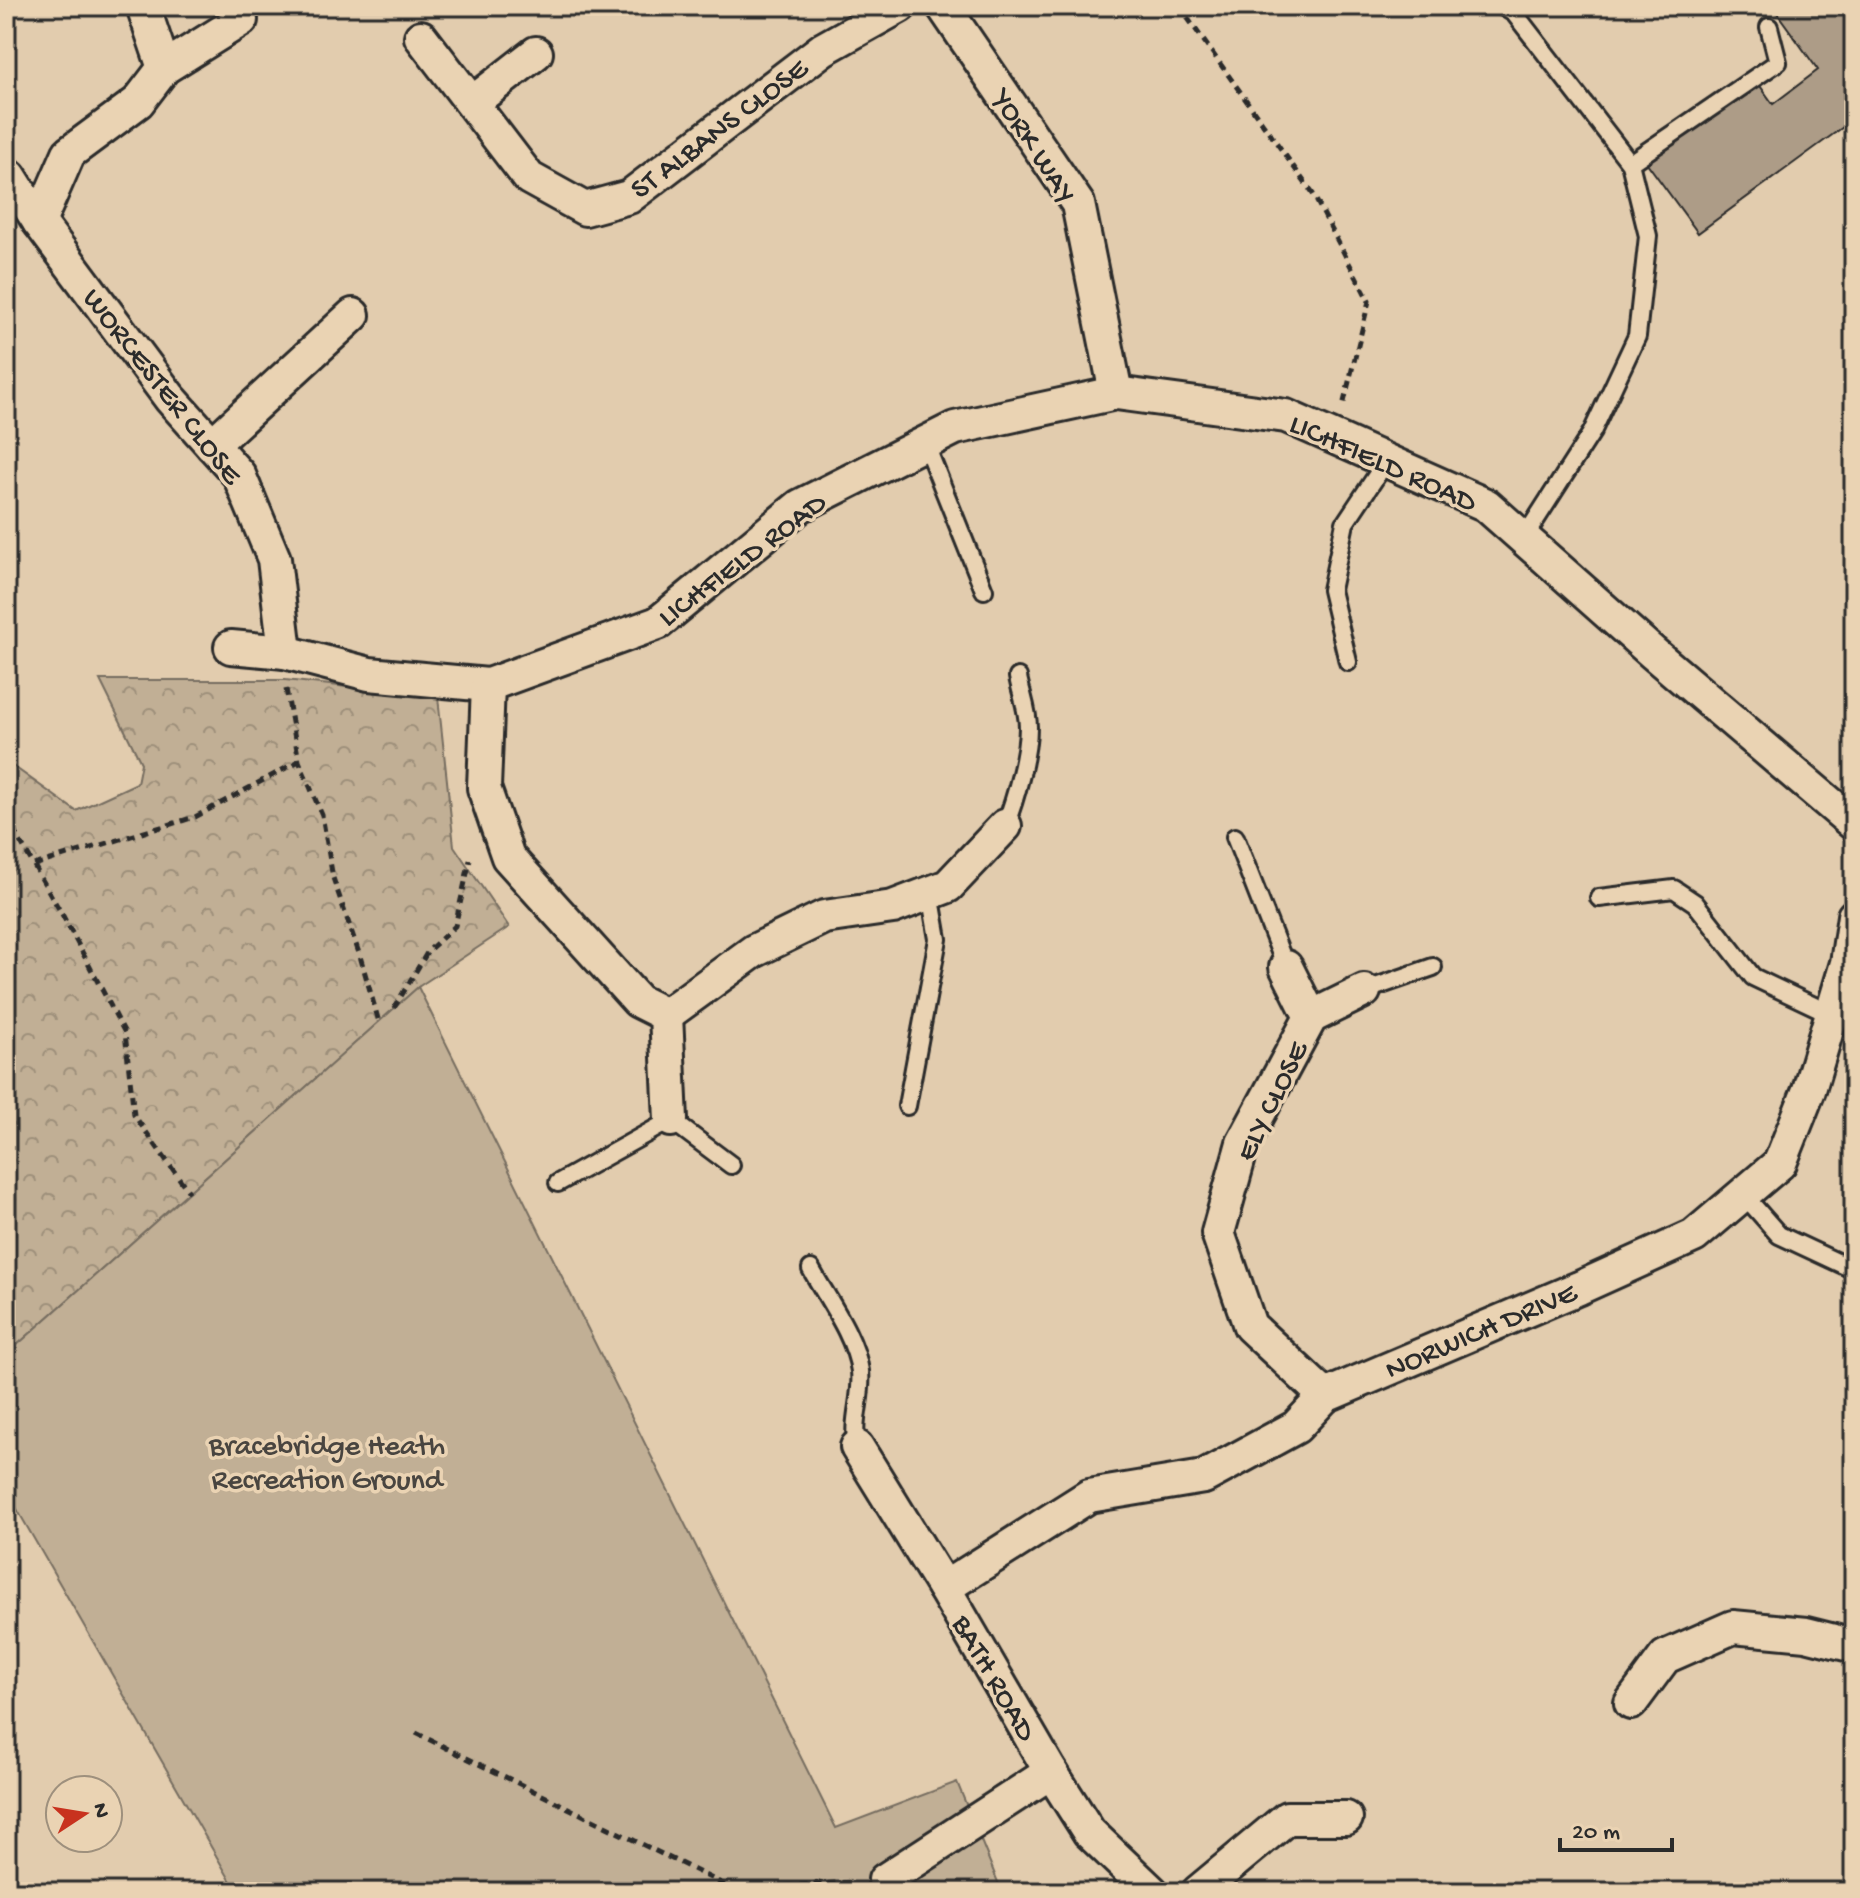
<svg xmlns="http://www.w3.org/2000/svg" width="1860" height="1898" font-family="'Gochi Hand',sans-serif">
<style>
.forest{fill:url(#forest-crowns);stroke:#766d60;stroke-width:2}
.park{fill:#c1af95;stroke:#766d60;stroke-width:2}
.building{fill:#ad9c87;stroke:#2b2b2b;stroke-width:2}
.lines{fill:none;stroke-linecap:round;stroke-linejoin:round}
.service-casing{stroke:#2b2b2b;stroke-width:22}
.minor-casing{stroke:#2b2b2b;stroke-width:38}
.path{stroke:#2b2b2b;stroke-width:5;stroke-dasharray:8 6;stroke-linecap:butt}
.service{stroke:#ead3b3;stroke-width:16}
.minor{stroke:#ead3b3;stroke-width:32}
.labels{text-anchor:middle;stroke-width:7;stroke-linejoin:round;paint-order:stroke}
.street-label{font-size:30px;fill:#2b2b2b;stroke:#ead3b3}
.park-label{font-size:30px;fill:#494540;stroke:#ead3b3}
</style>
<defs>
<pattern id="forest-crowns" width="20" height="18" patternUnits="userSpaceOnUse" patternTransform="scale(2)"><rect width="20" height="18" fill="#c1af95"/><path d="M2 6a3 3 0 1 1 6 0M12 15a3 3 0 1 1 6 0" fill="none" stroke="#9d8f7a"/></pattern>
</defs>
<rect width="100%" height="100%" fill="#e2ccae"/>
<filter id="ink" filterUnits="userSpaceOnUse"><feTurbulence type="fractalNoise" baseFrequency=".0125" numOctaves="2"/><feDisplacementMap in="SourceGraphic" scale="16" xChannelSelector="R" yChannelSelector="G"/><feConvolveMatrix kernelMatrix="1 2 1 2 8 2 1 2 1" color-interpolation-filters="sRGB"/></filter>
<g filter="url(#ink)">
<polygon class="forest" points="100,680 285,680 438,697 454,846 509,927 418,987 6,1355 6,761 76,811 137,783 141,763"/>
<polygon class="park" points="418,987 836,1828 957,1782 1002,1892 237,1892 6,1490 6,1355"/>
<polygon class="building" points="1772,6 1854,6 1854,119 1698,233 1647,163 1758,83 1773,104 1818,70"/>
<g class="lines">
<g class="service-casing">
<g id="service">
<polyline points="1502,6 1515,14 1630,163 1648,236 1637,336 1592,432 1524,538"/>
<polyline points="1630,163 1778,62 1769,27"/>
<polyline points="925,443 984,590"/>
<polyline points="1348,662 1331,590 1345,523 1387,460"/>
<path d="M1005,826c10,-26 23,-71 23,-99 0,-16 -7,-34 -10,-50"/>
<polyline points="1235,837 1286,967"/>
<polyline points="1599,898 1674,889 1695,903 1753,977 1831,1014"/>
<polyline points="1364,991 1433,967"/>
<polyline points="907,1106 938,939 930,893"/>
<polyline points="558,1183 671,1120 731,1165"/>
<polyline points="1743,1194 1779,1235 1854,1270"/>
<path d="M811,1269c17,31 44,67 49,102 3,26 -9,50 -3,76"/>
</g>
</g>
<g class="minor-casing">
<g id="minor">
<polyline points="143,6 164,68"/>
<polyline points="943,6 1078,204 1116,393"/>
<polyline points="421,37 529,178 585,209 629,197 823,49 900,6"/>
<polyline points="472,103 536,53"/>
<polyline points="10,176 39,222 170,398 239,475 274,559 285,652"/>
<polyline points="39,222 69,153 138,102 164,68 241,20"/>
<polyline points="212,445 353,315"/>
<polyline points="231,647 285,652 369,674 488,685 658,623 800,506 955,428 1116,393 1286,416 1486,505 1653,653 1854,824"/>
<polyline points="488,685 484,788 508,857 638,1001 666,1015 671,1120"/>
<polyline points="1286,967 1311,1017"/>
<polyline points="666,1015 754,951 824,917 893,907 948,886 1005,826"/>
<polyline points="1325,1396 1250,1326 1218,1233 1243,1143 1311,1017 1364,991"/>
<polyline points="857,1447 944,1588 1051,1772 1089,1832 1152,1892"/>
<polyline points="944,1588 1089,1496 1204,1477 1296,1427 1325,1396 1579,1288 1694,1236 1780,1163 1809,1090 1847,963 1854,916"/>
<polyline points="1631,1703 1665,1657 1733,1627 1806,1634 1854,1646"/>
<polyline points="885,1880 1051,1772"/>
<polyline points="1198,1892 1287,1818 1346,1818"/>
</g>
</g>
<g class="path">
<polyline points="1179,6 1313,194 1369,301 1343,406"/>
<polyline points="286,689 299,761 322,815 333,878 360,956 379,1022"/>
<polyline points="6,817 63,916 125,1033 134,1115 189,1192"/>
<polyline points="34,865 195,817 299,761"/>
<polyline points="394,1008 428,951 455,926 470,860"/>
<polyline points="416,1733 733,1889 852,1882"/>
</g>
<use href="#service" class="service"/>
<use href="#minor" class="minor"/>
</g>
</g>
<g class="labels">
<g class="street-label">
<text transform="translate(718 127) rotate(-37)" y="10">ST ALBANS CLOSE</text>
<text transform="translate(1036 145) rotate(57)" y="10">YORK WAY</text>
<text transform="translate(164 385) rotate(52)" y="10">WORCESTER CLOSE</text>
<text transform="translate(1384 461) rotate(24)" y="10">LICHFIELD ROAD</text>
<text transform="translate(741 558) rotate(-37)" y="10">LICHFIELD ROAD</text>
<text transform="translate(1270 1100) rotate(-64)" y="10">ELY CLOSE</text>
<text transform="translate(1480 1329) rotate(-23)" y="10">NORWICH DRIVE</text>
<text transform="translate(996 1677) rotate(60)" y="10">BATH ROAD</text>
</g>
<g class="park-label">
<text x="327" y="1454">Bracebridge Heath<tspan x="327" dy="34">Recreation Ground</tspan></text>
</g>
</g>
<rect width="1860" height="1898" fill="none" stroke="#ead3b3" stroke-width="32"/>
<rect x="16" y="16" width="1828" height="1866" fill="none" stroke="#2b2b2b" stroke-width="3" filter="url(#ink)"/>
<g transform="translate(84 1814) rotate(78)"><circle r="38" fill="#ead3b3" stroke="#9e907d" stroke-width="2"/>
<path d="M0-6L14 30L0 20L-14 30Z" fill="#c8321e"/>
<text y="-12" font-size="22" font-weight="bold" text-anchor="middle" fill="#2b2b2b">N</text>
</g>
<path d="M1560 1838v12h112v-12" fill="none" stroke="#2b2b2b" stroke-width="4"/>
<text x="1572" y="1838" font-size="24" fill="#2b2b2b" stroke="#ead3b3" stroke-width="6" paint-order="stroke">20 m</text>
</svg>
